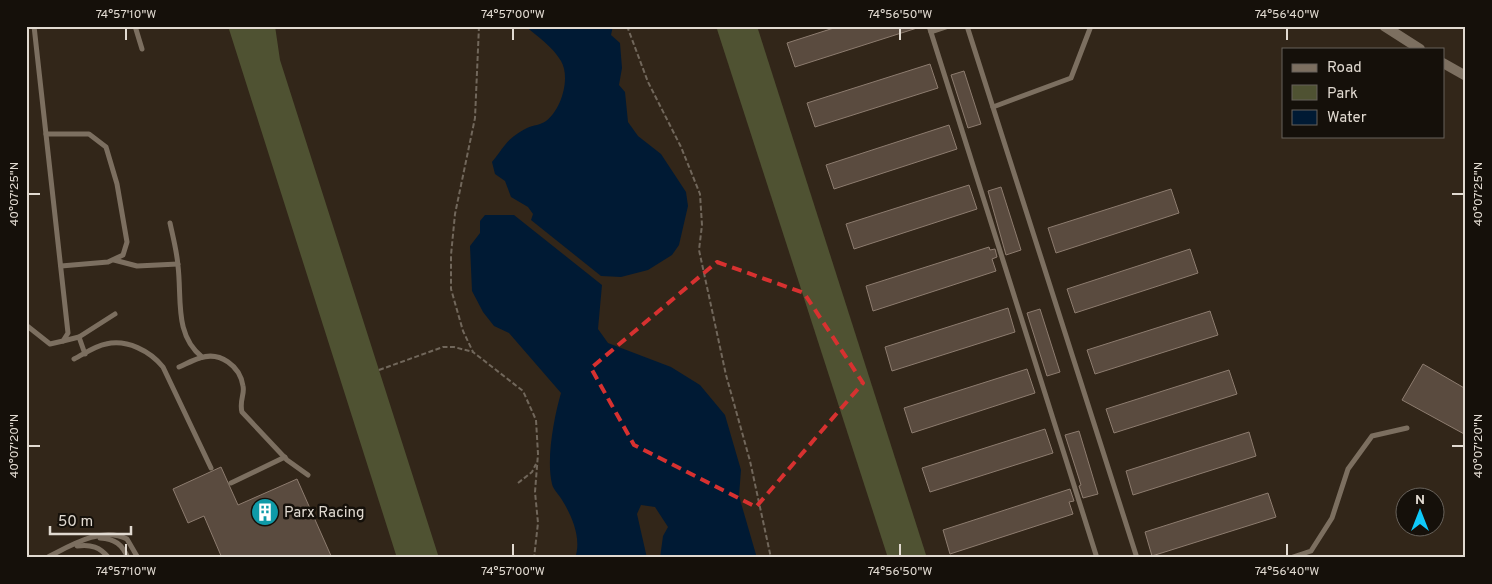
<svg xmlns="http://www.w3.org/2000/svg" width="1492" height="584" font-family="Overpass,sans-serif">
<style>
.green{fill:#4f5232}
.water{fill:#001a34}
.building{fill:#5a4b3f;stroke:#8d7c6f}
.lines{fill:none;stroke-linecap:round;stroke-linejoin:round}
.path{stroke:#71675b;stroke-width:2;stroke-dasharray:5 2.5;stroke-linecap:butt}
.service{stroke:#7c6f60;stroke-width:5}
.minor{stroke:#7c6f60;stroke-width:10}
.marked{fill:none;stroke:#d73130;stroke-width:4;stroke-dasharray:10 6;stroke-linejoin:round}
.ticks{fill:none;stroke:#e1dad1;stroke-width:2}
.labels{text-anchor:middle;stroke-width:5;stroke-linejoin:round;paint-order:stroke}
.poi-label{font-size:15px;fill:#e1dad1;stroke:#15100a;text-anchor:start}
.neatline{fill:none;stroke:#e1dad1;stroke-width:2}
.ticks-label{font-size:12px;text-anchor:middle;fill:#e1dad1}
</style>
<rect width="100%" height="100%" fill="#322619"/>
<g class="green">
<polygon points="228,26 275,26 280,60 439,558 397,558"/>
<polygon points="716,26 757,26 927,558 888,558"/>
</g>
<g class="water">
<path d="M525,26h88l-2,9 9,8 2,25 -3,17 6,7 3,30 10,14 23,18 25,38 2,14 -9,39 -7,10 -24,15 -27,7 -20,-1 -70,-56 2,-6 -5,-7 -17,-10 -6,-16 -10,-7 -3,-12c13,-16 14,-23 35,-34 6,-3 14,-3 19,-7 15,-11 25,-43 15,-60 -8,-14 -24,-25 -36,-35z"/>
<path d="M485,215h29l88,70 -4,44 10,14 63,24 29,18 25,30 16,55 -2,26 18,62h-97l3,-22 5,-9 -13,-20 -14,-2 -4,9 10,44h-72c7,-19 -3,-42 -13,-58 -3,-5 -9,-11 -10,-16 -6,-25 2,-67 9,-91l-52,-60 -15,-7 -11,-14 -11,-21 -2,-45 10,-13v-12z"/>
</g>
<g class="building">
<polygon points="840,26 917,26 917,28 795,67 787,43"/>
<polygon points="930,64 938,88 815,127 807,103"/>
<polygon points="964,71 981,124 968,128 951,75"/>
<polygon points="949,125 957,149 834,189 826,165"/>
<polygon points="969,185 977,209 854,249 846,224"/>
<polygon points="1001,187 1021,250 1006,255 988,191"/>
<polygon points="1171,189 1179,213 1056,253 1048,228"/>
<polygon points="989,247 990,250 995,249 997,257 992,259 996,271 873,311 866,286"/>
<polygon points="1190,249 1198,273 1075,313 1067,289"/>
<polygon points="1008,308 1015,332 892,371 885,347"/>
<polygon points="1040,309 1060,372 1047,376 1027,313"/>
<polygon points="1210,311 1218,335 1095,374 1087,350"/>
<polygon points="1423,364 1466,389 1466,435 1402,400"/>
<polygon points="1027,369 1035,393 912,433 904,408"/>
<polygon points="1229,370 1237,394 1114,433 1106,409"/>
<polygon points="1045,429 1053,453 930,492 922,468"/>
<polygon points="1079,431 1098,494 1083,498 1079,486 1081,485 1065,435"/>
<polygon points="1249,432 1256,456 1133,495 1126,471"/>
<polygon points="221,467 238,505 297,479 332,558 222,558 204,516 188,523 173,489"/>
<polygon points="1070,489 1074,501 1069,502 1073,514 950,554 943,530"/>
<polygon points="1268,493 1276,517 1152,556 1145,532"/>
</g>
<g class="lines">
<g class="path">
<polyline points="479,26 475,118 455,214 451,255 451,289 463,331 473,352 523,391 536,420 538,454 535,492 538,523 534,558"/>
<polyline points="627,26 648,82 681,147 700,194 702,225 699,250 726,375 750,461 771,558"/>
<polyline points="379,370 443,347 454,347 473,352"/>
<polyline points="518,483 532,472 536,464"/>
</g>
<g class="service">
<polyline points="135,26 142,49"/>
<polyline points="929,26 1097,558"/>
<polyline points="967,26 1137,558"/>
<polyline points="931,32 949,26"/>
<polyline points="993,107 1071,78 1091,26"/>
<polyline points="46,134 89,134 106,147 117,184 127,242 123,255 108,262 61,266"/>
<path d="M170,223c3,14 7,29 8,43 4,32 -4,69 24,91"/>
<polyline points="114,260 137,266 178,264"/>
<polyline points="26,325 50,344 63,341 68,333 34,26"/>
<polyline points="79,337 85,354"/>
<polyline points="63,341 79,337 115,314"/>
<path d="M74,359c10,-5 21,-13 32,-15 21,-5 44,7 57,23l48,101"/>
<path d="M179,367c7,-3 14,-7 21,-9 20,-7 40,8 43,28 2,8 -4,15 -1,26l45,48 21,15"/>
<polyline points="231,483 285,457"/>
<path d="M100,538c15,1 22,6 28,20"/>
<path d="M77,546c14,-2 23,1 32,12"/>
<path d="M46,558c24,-12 55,-32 81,-19l11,19"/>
<polyline points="1290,558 1311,551 1332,518 1348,469 1372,436 1407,428"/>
</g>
<g class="minor">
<polyline points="1384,26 1420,49"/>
<polyline points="1443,63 1466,76"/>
</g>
</g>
<path class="marked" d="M717,262l87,31 59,90 -107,124 -122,-62 -43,-77z"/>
<path class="ticks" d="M126,28v12M513,28v12M900,28v12M1287,28v12M28,194h12M1452,194h12M28,446h12M1452,446h12M126,544v12M513,544v12M900,544v12M1287,544v12"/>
<defs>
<g id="building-disc" transform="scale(1.4375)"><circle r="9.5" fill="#0f9aa8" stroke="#15100a"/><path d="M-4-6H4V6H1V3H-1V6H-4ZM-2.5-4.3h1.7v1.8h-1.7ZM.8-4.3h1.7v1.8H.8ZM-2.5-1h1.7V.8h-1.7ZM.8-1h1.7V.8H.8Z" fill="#fff"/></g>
</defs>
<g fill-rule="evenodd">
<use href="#building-disc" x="265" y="512"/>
</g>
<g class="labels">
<g class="poi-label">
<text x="284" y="517">Parx Racing</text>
</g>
</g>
<rect width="1492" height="584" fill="none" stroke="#15100a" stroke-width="55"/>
<rect x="1282" y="48" width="162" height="90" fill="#15100a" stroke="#67615a"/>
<rect x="1292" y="64" width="25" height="8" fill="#7c6f60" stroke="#67615a"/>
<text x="1327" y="72" font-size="15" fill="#e1dad1">Road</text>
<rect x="1292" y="85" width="25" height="15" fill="#4f5232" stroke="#67615a"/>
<text x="1327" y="98" font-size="15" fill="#e1dad1">Park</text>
<rect x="1292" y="110" width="25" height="15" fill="#001a34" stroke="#67615a"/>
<text x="1327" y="122" font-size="15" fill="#e1dad1">Water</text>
<g transform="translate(1420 512)"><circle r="24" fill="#15100a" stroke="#67615a"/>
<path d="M0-4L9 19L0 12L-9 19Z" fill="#0fcafa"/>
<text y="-8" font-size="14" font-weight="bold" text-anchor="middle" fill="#e1dad1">N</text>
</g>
<path d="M50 526v8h81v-8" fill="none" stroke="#e1dad1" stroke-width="2.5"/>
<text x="58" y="526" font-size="15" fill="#e1dad1" stroke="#15100a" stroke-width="4" paint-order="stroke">50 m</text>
<rect x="28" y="28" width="1436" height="528" class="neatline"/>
<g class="ticks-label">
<text x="126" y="18">74°57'10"W</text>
<text x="513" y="18">74°57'00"W</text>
<text x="900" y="18">74°56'50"W</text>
<text x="1287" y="18">74°56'40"W</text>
<text transform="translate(14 194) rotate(-90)" y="4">40°07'25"N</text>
<text transform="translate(1478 194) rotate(-90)" y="4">40°07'25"N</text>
<text transform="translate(14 446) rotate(-90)" y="4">40°07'20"N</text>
<text transform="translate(1478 446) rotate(-90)" y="4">40°07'20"N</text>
<text x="126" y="575">74°57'10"W</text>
<text x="513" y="575">74°57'00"W</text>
<text x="900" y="575">74°56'50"W</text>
<text x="1287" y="575">74°56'40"W</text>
</g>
</svg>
